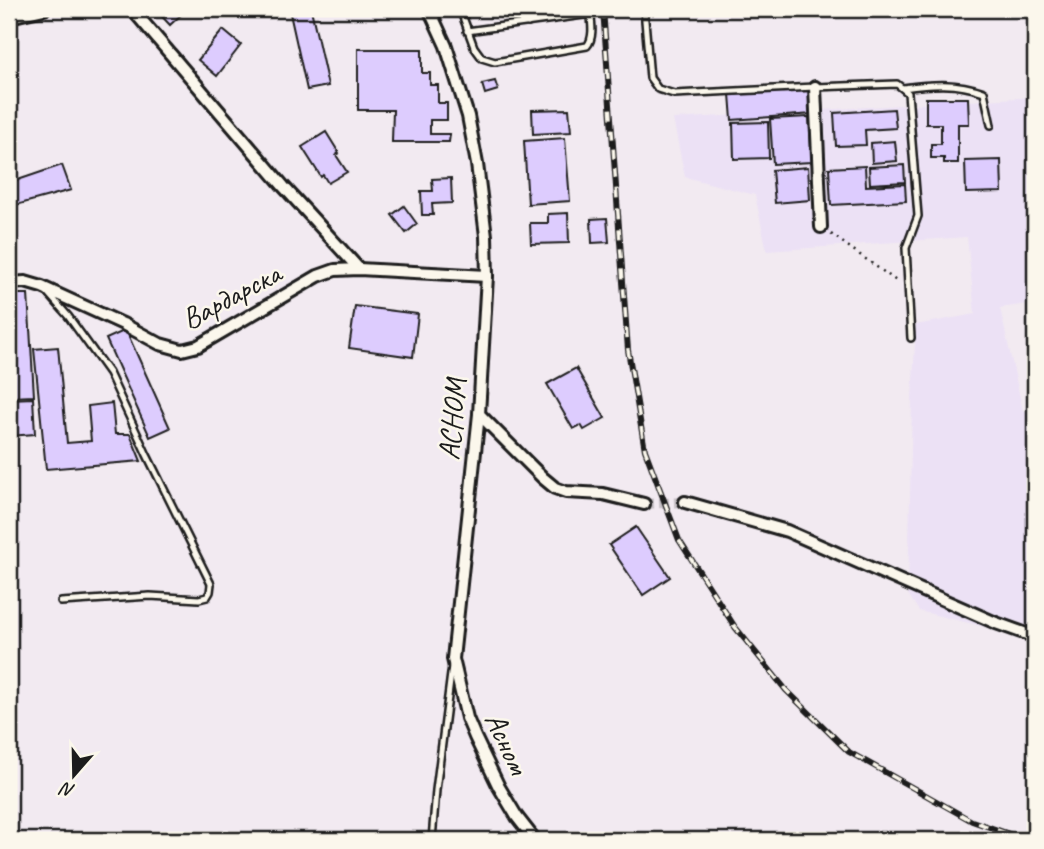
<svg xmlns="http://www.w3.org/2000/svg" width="1044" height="849" font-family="Caveat,sans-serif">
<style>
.built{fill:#ece1f5}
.building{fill:#ddccfe;stroke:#1c1c1c;stroke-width:2}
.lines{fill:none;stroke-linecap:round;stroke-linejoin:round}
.minor-tunnel{stroke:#c7c1c6;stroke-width:10;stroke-dasharray:10 5;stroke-linecap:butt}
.service-casing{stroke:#1c1c1c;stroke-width:10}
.minor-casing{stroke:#1c1c1c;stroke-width:16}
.path{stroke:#1c1c1c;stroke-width:2.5;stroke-dasharray:2 5;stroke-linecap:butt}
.service{stroke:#fbf7ec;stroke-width:5}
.minor{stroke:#fbf7ec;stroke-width:10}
.rail-casing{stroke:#1c1c1c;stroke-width:6}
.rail{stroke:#fbf7ec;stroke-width:3.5;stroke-dasharray:10;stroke-linecap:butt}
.labels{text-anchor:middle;stroke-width:5;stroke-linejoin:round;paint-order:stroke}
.street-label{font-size:30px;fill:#1c1c1c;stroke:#fbf7ec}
</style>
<rect width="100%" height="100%" fill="#f2eaf1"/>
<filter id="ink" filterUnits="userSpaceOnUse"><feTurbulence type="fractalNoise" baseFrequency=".0143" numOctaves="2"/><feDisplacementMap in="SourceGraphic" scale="14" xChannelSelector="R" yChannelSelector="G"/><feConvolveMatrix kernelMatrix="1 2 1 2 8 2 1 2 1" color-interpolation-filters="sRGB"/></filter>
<g filter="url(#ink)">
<polygon class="built" points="1035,97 1035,303 1000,308 1023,411 1035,411 1035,639 919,611 908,594 912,398 916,325 975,314 967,237 767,251 755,195 685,177 673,119"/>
<g class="building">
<polygon points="155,9 179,9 183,13 170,25"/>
<polygon points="289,9 311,9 328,86 307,90"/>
<polygon points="223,30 241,45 217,76 198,60"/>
<polygon points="358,49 422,49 422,73 430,73 430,85 438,85 438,103 447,103 447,120 430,120 430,134 450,134 449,142 392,142 393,110 358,110"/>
<polygon points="495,81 498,90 485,94 482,84"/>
<polygon points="811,89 813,114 732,120 730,94"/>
<polygon points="926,98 968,98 969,124 958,124 958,163 944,163 944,158 931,158 931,144 941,144 941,124 926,124"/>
<polygon points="569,109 571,132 533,134 532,110"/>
<polygon points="894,109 896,128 865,130 866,145 836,146 834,113"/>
<polygon points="809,117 812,162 773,164 770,119"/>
<polygon points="768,122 769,158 734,159 733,123"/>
<polygon points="326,132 339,153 336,155 347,172 328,183 323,175 321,177 302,147"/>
<polygon points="565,138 570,201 528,204 524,141"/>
<polygon points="895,141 897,161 872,163 871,143"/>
<polygon points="1001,160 1002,192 966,193 965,161"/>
<polygon points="62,165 71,190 9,207 9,183"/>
<polygon points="904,165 905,182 870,184 869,167"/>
<polygon points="865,166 866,186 905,184 906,201 831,205 829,168"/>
<polygon points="808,167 810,200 775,203 772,170"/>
<polygon points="451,178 452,203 432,204 433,215 422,215 421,191 433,191 432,179"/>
<polygon points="404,206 417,224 406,233 392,215"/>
<polygon points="568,213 569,243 531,244 530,223 548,223 548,214"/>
<polygon points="607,218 609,242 592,243 591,219"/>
<polygon points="9,294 28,294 34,396 12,397 9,332"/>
<polygon points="355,306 418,314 413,357 349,348"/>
<polygon points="126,330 170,428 150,437 106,339"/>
<polygon points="58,347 67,443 91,441 88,406 112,403 115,434 130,434 141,461 46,469 34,349"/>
<polygon points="576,368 605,418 584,430 581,425 573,429 547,384"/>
<polygon points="33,398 35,434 9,436 9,399"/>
<polygon points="636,527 670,577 643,595 609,545"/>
</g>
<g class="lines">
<polyline class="minor-tunnel" points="644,504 685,502"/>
<g class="service-casing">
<g id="service">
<path d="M460,9l14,38 8,11 13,4 92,-16c8,-9 4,-26 3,-37"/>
<polyline points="525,9 528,23"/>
<polyline points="644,9 650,78 658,89 674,94 815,87 897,84 908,93 918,216 906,248 911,338"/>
<polyline points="467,31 591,14"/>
<path d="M903,88c29,-4 53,-6 81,4l7,33"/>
<polyline points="47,292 68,316 109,373 147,455 211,584 210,592 207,597 199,599 150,596 61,602"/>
<polyline points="432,840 436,790 452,666"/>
</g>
</g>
<g class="minor-casing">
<g id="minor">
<polyline points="132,9 284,187 359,269"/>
<polyline points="429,9 446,46 468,116 477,164 486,236 487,276 479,414 453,659 467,718 475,737 499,787 517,817 535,840"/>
<polyline points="9,20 14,16 44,9"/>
<polyline points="815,87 821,227"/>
<polyline points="9,283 25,282 42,287 123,324 160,344 182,350 198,346 318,276 335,270 359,269 487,276"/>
<polyline points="479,414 543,478 555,488 566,492 603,494 644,504"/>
<polyline points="685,502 787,531 996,623 1035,637"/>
</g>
</g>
<polyline class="path" points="831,234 899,283"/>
<use href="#service" class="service"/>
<use href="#minor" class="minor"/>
<g class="rail-casing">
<polyline id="rail" points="603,9 628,350 645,450 679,540 735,627 786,690 849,752 972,821 1026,840"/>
</g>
<use href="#rail" class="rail"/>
</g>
</g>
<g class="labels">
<g class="street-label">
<text transform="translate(231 296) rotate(-28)" y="10">Вардарска</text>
<text transform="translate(452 419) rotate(-85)" y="10">АСНОМ</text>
<text transform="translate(507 743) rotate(65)" y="10">Асном</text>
</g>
</g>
<rect width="1044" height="849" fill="none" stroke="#fbf7ec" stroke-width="35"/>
<rect x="18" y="18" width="1009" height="814" fill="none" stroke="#1c1c1c" stroke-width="2.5" filter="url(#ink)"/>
<g transform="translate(74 775) rotate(200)" stroke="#fbf7ec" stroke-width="5" paint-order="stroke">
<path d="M0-5L12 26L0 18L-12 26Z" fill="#1c1c1c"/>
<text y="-10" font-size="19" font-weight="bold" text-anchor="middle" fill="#1c1c1c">N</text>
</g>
</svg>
